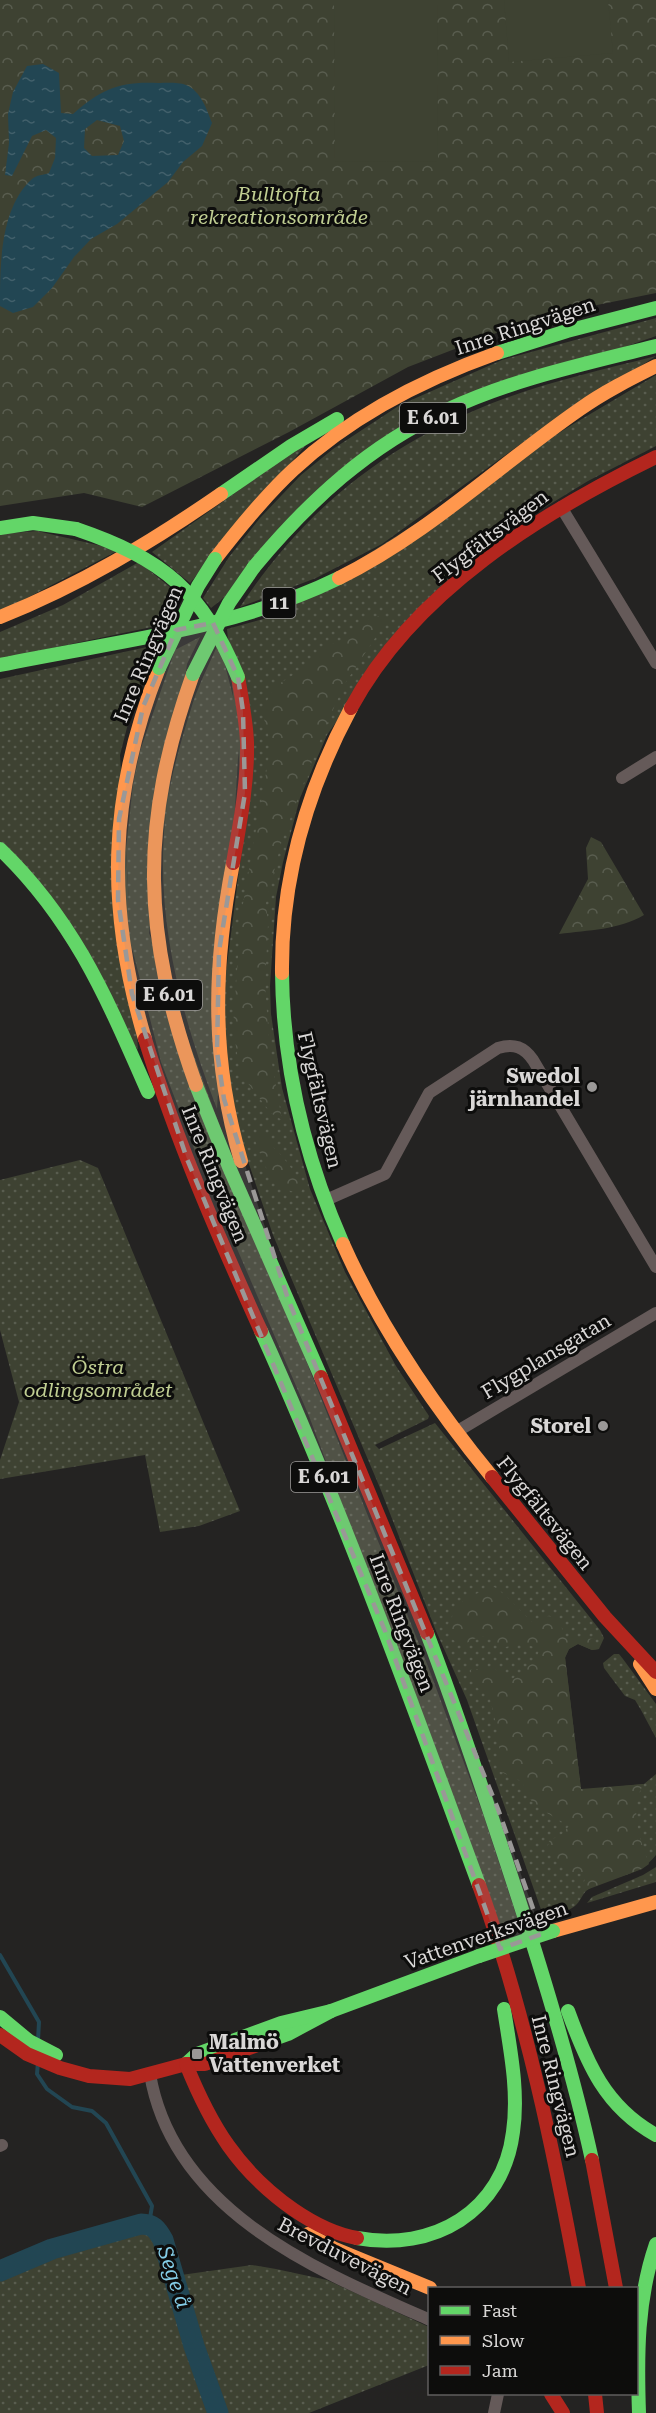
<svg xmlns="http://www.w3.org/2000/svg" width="656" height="2413" font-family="'Roboto Serif',serif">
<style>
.grass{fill:url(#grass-dots)}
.forest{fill:url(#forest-crowns)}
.pitch{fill:#3e4232}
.water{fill:url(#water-ripples);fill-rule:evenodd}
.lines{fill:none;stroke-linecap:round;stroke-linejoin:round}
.stream{stroke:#224653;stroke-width:4}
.river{stroke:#224653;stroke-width:21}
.street{stroke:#655a59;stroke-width:12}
.fast{stroke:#63d668;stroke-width:14}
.slow{stroke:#ff974d;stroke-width:14}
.jam{stroke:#b3261e;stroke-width:14}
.fast-bridge{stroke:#63d668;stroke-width:14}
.marked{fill:#9a9897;fill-opacity:0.2;stroke:#9a9897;stroke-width:4.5;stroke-dasharray:12 8;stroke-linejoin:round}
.poi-dot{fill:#9a9897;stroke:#0d0d0c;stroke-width:2}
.labels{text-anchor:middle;stroke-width:6;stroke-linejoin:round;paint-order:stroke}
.shield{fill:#0d0d0c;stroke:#9c9a99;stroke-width:1.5}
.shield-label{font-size:18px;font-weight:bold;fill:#d9d7d6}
.park-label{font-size:20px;font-style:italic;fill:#c0ce92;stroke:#0d0d0c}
.street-label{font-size:20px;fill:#d9d7d6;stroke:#0d0d0c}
.poi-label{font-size:20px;font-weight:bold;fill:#d9d7d6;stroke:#0d0d0c;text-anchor:end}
.water-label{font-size:21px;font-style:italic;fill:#84cde7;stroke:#0d0d0c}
</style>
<defs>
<pattern id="grass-dots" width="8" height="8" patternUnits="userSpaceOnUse" patternTransform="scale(1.5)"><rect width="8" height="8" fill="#3e4232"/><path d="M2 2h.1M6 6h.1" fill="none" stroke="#595d4f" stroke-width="1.8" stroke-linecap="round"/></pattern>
<pattern id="forest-crowns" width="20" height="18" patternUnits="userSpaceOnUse" patternTransform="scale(1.5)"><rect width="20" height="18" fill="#3e4232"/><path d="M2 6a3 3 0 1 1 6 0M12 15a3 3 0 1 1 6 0" fill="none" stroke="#595d4f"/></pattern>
<pattern id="water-ripples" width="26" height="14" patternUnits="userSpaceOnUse" patternTransform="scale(1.5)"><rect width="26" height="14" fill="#224653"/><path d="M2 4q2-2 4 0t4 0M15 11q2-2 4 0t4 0" fill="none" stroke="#42606b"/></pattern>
</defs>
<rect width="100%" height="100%" fill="#242322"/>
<g class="grass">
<polygon points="656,318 656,336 403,424 220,601 211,608 203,598 229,557 260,518 301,475 333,449 400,405 502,360"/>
<path d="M656,356l-134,87 -140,101 -66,34 -76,29c66,-101 151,-166 263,-208 49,-18 102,-30 153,-43z"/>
<path d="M656,375v71l-68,35 -59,36 -37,20 -19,18 -3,7 -23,18 -40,40 -80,115 -27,63 -17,64 -7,35 -6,89 1,28 11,74 28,101 35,83 51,94 33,50 -1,3 -53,26 4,4 56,-26 165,207 4,8 -5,11 -7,1 -14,-6 -9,5 -4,9 16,132 63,-6 12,-10v81c-19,25 -47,19 -70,36 -4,4 -6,11 -11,15 -7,6 -22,9 -31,12l-77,-218 -31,-69 -56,-143 -107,-253 -39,-115 -13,-108 24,-188 -18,-195 40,-11 303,-192z"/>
<polygon points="311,439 190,583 152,552"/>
<polygon points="37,531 119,550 0,612 0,534"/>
<polygon points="139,562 181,596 166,624 0,659 0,632 63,605"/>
<polygon points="200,637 187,664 149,933 303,1353 429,1669 483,1814 520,1927 502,1932 309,1416 195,1151 161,1062 131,944 126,849 133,784 140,751 175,650"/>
<polygon points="156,645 134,700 120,755 138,1050 0,842 0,679"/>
<path d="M217,646l6,11 17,67 -23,385c-38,-99 -66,-204 -49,-311 5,-30 14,-60 23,-89 6,-21 17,-42 26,-63z"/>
<polygon points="80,1160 98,1168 240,1511 199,1526 160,1532 145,1455 0,1479 0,1460 19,1402 0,1330 0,1180"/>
<polygon points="614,1654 619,1654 623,1659 656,1704 656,1738 641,1710 635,1700 625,1696 604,1668 603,1663"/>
<polygon points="656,1867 656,1882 587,1903 592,1897 643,1875"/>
<path d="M141,2224c24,0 27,33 33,52l78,-11 24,4 51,11 102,47v38l-120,48h-309v-142l52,-22z"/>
</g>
<g class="forest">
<polygon points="0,0 656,0 656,293 538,317 408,367 289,432 142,507 84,493 0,506"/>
<polygon points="383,616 385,623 344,685 324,730 282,840 266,903 268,925 265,985 270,1052 282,1120 271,1113 240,1073 233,1027 241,915 271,745 262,711 274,687 301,670 329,643 339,644 371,617"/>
<path d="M591,837l10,5 43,73c-26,15 -55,15 -85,19l29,-55 -2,-31z"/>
<path d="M259,1134h4c6,5 8,11 12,15 13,13 21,24 27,41l-2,3c-29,-3 -36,-29 -45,-53z"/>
<path d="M494,1587c9,4 29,27 38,35l17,-6 10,6 7,15 28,2 5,10 -7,1 -14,-6 -9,5 -4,8 16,132 63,-5c-16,23 -4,56 5,80l-7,5 -61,23 5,-17 -14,-3 -25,-22 2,-9 13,-7 7,-8 -27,-16 -18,-16 -1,-12 -24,-11v-35l-10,-41c-12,-6 -18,-11 -18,-25l21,-3 19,13 24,-19 5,-12 -18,-6 -20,5c-17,-17 -22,-13 -40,-2l-10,-7 -5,-12c13,-29 18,-29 47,-40z"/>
</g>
<g class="pitch">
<polygon points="334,0 437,0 438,161 335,162"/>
<polygon points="504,0 608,0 613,53 509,62"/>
</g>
<path class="water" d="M43,64l16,9 2,40 12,1c28,-25 47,-33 85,-31 8,0 20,-1 28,2 15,6 21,25 26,38l-10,23 -19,16 -15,20 -51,42 -26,15 -17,18 -22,31 -19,19 -20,6 -13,-7c0,-41 0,-98 32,-127 4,-4 12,-4 17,-6l6,-15 1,-20 -10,-8 -14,6 -20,40 -7,-1 4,-32 -1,-29 5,-22 14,-26zM97,120l23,6 4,15 -6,14 -26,1 -8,-8 1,-19z"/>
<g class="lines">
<g class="stream">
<polyline points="0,1955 39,2022 38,2040"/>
<polyline points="38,2062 37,2074 47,2089 72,2107 92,2111 106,2123 152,2206 149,2224"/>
</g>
<path class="river" d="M0,2271l52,-22 89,-25c12,0 16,5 22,16l31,106 24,67"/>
<g class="street">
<polyline points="561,507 656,663"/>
<polyline points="622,778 656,757"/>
<path d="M326,1200l59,-26 44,-81 69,-45c16,-5 26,-1 35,12l123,207"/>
<polyline points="456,1432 656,1313"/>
<path d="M150,2074c23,137 166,196 280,246"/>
<polyline points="0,2146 2,2145"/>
<polyline points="494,2413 498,2394"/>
</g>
<g class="fast">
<polyline points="497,353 567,331 656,308"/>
<polyline points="221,494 291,446 337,419"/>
<polyline points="0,528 33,523 76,529"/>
<path d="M254,567c54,-65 115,-122 193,-157 66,-31 138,-46 209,-64"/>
<path d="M0,665c115,-24 233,-35 339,-87"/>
<path d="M0,849c75,72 107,150 148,243"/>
<path d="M282,973c1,94 23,185 61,271"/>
<polyline points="196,1085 229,1167 321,1377"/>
<path d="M261,1331c82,181 149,367 218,554"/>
<path d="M427,1633c32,84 60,169 88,255 29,89 57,180 77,272"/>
<path d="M568,2011c19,52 37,96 88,124"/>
<polyline points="0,2017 29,2041 56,2055"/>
<polyline points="263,2043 288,2034 331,2011"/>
<polyline points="186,2064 197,2054 281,2023 331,2011 479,1956"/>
<path d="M357,2238c76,14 146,-26 156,-106 6,-41 -3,-83 -9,-123"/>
<path d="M639,2413c-2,-58 -2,-114 17,-169"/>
</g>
<g class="slow">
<path d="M215,559c24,-31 49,-62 78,-89 58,-54 131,-91 204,-117"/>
<path d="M339,578c89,-44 160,-113 241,-169 24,-17 50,-30 76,-43"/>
<path d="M0,617c80,-32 150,-74 221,-123"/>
<path d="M193,674c-54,151 -51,260 3,411"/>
<path d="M233,863c-20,104 -22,196 8,298"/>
<path d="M282,973c-1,-94 25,-183 69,-265"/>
<path d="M145,1039c-39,-131 -37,-243 14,-371"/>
<path d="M343,1244c38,85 90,161 149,233"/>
<polyline points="640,1664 656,1689"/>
<polyline points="553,1931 656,1902"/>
<polyline points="308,2234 335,2249 430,2288"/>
</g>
<g class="jam">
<path d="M351,708c63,-117 190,-195 305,-251"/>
<path d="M233,863c7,-40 15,-81 14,-121 -1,-22 -5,-43 -9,-65"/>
<path d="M145,1039c31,101 73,197 116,292"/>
<polyline points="321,1377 427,1633"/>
<polyline points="492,1477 605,1617 656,1672"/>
<path d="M479,1885c47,130 75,267 100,403"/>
<polyline points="0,2035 27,2054 60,2068 89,2076 130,2079 186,2064 205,2064 263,2043"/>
<path d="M186,2064c25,62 52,107 108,146 19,13 40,24 63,28"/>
<polyline points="592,2160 616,2288"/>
<polyline points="551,2394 563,2413"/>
<polyline points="595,2394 597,2413"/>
</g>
<g class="fast-bridge">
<path d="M76,529c88,30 126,62 162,148"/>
<polyline points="159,668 198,586 215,559"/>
<polyline points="193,674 229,603 254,567"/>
<polyline points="479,1956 553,1931"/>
</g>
</g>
<path class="marked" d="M213,623l25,54 5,34 2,82 -26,158 -2,101 7,47 64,200 210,510 44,125 -42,15 -115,-318 -198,-472 -55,-165 -14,-94 1,-81 24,-112 33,-77z"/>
<g class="poi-dot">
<circle cx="592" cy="1087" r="6"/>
<circle cx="603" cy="1426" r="6"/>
<rect x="191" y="2048" width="12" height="12" rx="3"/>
</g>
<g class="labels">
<g class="shield">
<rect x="400" y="403" width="66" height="30" rx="4.5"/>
<rect x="262.5" y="588" width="33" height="30" rx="4.5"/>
<rect x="136" y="980" width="66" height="30" rx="4.5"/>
<rect x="291" y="1462" width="66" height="30" rx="4.5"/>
</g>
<g class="shield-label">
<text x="433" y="424">E 6.01</text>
<text x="279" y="609">11</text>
<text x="169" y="1001">E 6.01</text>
<text x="324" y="1483">E 6.01</text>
</g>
<g class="park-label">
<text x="279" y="201">Bulltofta<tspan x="279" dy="23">rekreationsområde</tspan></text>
<text x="98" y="1374">Östra<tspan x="98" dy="23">odlingsområdet</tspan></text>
</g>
<g class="street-label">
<text transform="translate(525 326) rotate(-18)" y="7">Inre Ringvägen</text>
<text transform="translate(490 536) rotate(-37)" y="7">Flygfältsvägen</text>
<text transform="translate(148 654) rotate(-67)" y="7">Inre Ringvägen</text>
<text transform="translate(320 1100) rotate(77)" y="7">Flygfältsvägen</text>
<text transform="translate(215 1174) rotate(68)" y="7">Inre Ringvägen</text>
<text transform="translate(546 1356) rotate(-31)" y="7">Flygplansgatan</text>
<text transform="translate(545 1513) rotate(51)" y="7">Flygfältsvägen</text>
<text transform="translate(402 1623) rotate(69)" y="7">Inre Ringvägen</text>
<text transform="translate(486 1935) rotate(-19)" y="7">Vattenverksvägen</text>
<text transform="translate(556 2086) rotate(76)" y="7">Inre Ringvägen</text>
<text transform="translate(345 2256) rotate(27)" y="7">Brevduvevägen</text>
</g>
<g class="poi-label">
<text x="580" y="1083">Swedol<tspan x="580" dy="23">järnhandel</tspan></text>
<text x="591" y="1433">Storel</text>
<text x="209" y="2049" text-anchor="start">Malmö<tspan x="209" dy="23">Vattenverket</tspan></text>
</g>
<g class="water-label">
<text transform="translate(174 2277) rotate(71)" y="7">Sege å</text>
</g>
</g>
<rect x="428" y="2287" width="210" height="108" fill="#0d0d0c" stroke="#5f5e5d" stroke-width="1.5"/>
<rect x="440" y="2306" width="30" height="9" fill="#63d668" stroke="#5f5e5d" stroke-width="1.5"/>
<text x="482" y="2317" font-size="18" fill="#d9d7d6">Fast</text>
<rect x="440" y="2336" width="30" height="9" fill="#ff974d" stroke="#5f5e5d" stroke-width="1.5"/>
<text x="482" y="2347" font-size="18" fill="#d9d7d6">Slow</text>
<rect x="440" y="2366" width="30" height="9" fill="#b3261e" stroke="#5f5e5d" stroke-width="1.5"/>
<text x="482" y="2377" font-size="18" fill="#d9d7d6">Jam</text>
</svg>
